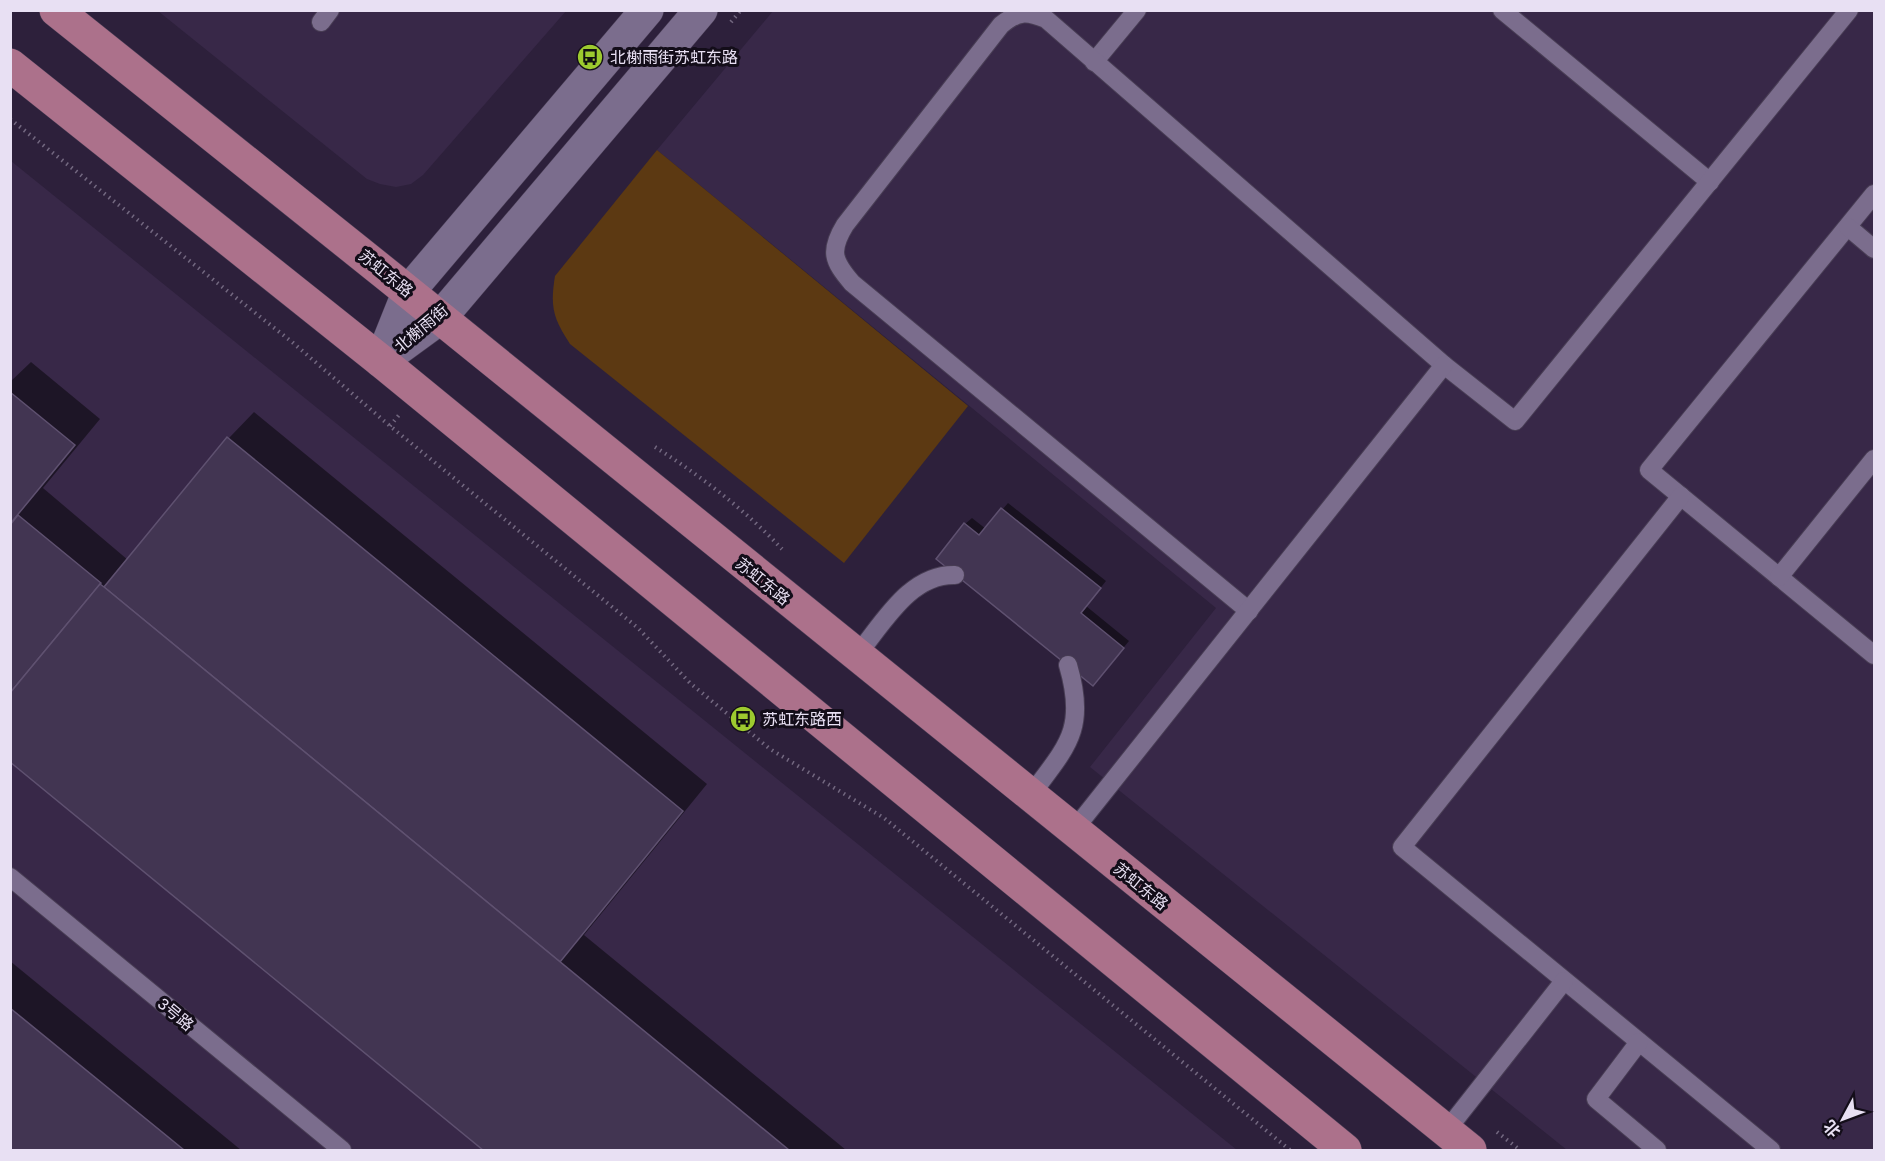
<svg xmlns="http://www.w3.org/2000/svg" width="1885" height="1161" font-family="Helvetica,'Noto Sans SC',sans-serif">
<style>
.built{fill:#382848}
.green{fill:#5c3912}
.shadow{fill:#0007}
.building{fill:#423552;stroke:#5f5170;stroke-width:1.5}
.lines{fill:none;stroke-linecap:round;stroke-linejoin:round}
.lane-casing{stroke:#483d54;stroke-width:20}
.secondary-casing{stroke:#483d54;stroke-width:34}
.primary-casing{stroke:#483d54;stroke-width:34}
.path{stroke:#736880;stroke-width:4;stroke-dasharray:1.5 4.5;stroke-linecap:butt}
.lane{stroke:#7b6d8d;stroke-width:18}
.secondary{stroke:#7b6d8d;stroke-width:33}
.primary{stroke:#ac718b;stroke-width:33}
.labels{text-anchor:middle;stroke-width:6;stroke-linejoin:round;paint-order:stroke}
.poi-label{font-size:16px;fill:#e8e0f3;stroke:#130d19;text-anchor:start}
.street-label{font-size:16px;fill:#e8e0f3;stroke:#130d19}
</style>
<rect width="100%" height="100%" fill="#2d203b"/>
<g class="built">
<polygon points="158,11 566,11 423,175 411,184 396,187 380,184 367,179"/>
<polygon points="773,11 1874,11 1874,1150 1567,1150 1090,767 1216,608 657,150"/>
<polygon points="11,161 1237,1150 11,1150"/>
</g>
<path class="green" d="M657,150l311,256 -124,157 -274,-219c-17,-26 -20,-37 -15,-68z"/>
<g class="shadow">
<polygon points="31,362 100,419 43,488 128,560 229,438 254,412 707,784 584,935 846,1150 486,1150 10,760 10,382"/>
<polygon points="1008,503 1106,581 1086,606 1129,641 1099,677 965,524 972,518 986,529"/>
<polygon points="10,961 241,1150 10,1150"/>
</g>
<g class="building">
<polygon points="10,392 75,445 10,524"/>
<polygon points="227,437 683,811 560,962 104,587"/>
<polygon points="1001,508 1101,588 1081,613 1124,648 1093,686 936,559 964,523 979,535"/>
<polygon points="18,515 101,583 10,693 10,525"/>
<polygon points="100,584 104,587 789,1150 483,1150 10,762 10,693"/>
<polygon points="10,1008 184,1150 10,1150"/>
</g>
<g class="lines">
<g class="lane-casing">
<g id="lane">
<polyline points="1502,10 1710,182"/>
<polyline points="321,22 330,10"/>
<polyline points="1094,62 1137,10"/>
<polyline points="1874,194 1649,470 1874,655"/>
<polyline points="1848,227 1874,249"/>
<polyline points="1681,496 1402,847 1771,1150"/>
<polyline points="1779,577 1874,459"/>
<path d="M1249,611l-397,-328c-19,-22 -23,-32 -7,-58l156,-200c17,-14 25,-14 45,-6l398,346 71,56 334,-411"/>
<path d="M856,656c27,-32 53,-82 99,-81"/>
<path d="M1030,796c37,-50 57,-66 38,-131"/>
<polyline points="1073,831 1444,365"/>
<polyline points="10,877 342,1150"/>
<polyline points="1639,1042 1596,1099 1657,1150"/>
<polyline points="1446,1131 1564,981"/>
</g>
</g>
<g class="secondary-casing">
<g id="secondary">
<polyline points="381,361 440,318 701,10"/>
<polyline points="381,361 409,291 647,10"/>
</g>
</g>
<g class="primary-casing">
<g id="primary">
<path d="M56,10c474,377 943,761 1414,1140"/>
<polyline points="10,65 381,361 1345,1150"/>
</g>
</g>
<g class="path">
<polyline points="731,22 741,10"/>
<polyline points="10,119 292,342 390,426 638,628 690,683 770,749 884,818 1290,1150"/>
<polyline points="390,426 399,415"/>
<path d="M655,447c46,29 90,63 127,102"/>
<polyline points="1497,1132 1520,1150"/>
</g>
<use href="#lane" class="lane"/>
<use href="#secondary" class="secondary"/>
<use href="#primary" class="primary"/>
</g>
<defs>
<g id="bus-disc" transform="scale(1.35)"><circle r="9.5" fill="#9dca2f" stroke="#130d19"/><path d="M-5-6H5V4H4V6H2V4H-2V6H-4V4H-5ZM-3.5-4V0h7V-4ZM-3.5 1.2v1.5H-2V1.2ZM2 1.2v1.5H3.5V1.2Z" fill="#111"/></g>
</defs>
<g fill-rule="evenodd">
<use href="#bus-disc" x="590" y="57"/>
<use href="#bus-disc" x="743" y="719"/>
</g>
<g class="labels">
<g class="poi-label">
<text x="610" y="63">北榭雨街苏虹东路</text>
<text x="762" y="725">苏虹东路西</text>
</g>
<g class="street-label">
<text transform="translate(386 273) rotate(39)" y="6">苏虹东路</text>
<text transform="translate(421 328) rotate(-40)" y="6">北榭雨街</text>
<text transform="translate(763 581) rotate(39)" y="6">苏虹东路</text>
<text transform="translate(1141 886) rotate(39)" y="6">苏虹东路</text>
<text transform="translate(176 1014) rotate(40)" y="6">3号路</text>
</g>
</g>
<rect width="1885" height="1161" fill="none" stroke="#e8e0f3" stroke-width="24"/>
<g transform="translate(1843 1119) rotate(229)" stroke="#130d19" stroke-width="4.5" paint-order="stroke">
<path d="M0-4.5L10 22L0 15L-10 22Z" fill="#e8e0f3"/>
<text y="-9" font-size="16" font-weight="bold" text-anchor="middle" fill="#e8e0f3">北</text>
</g>
</svg>
